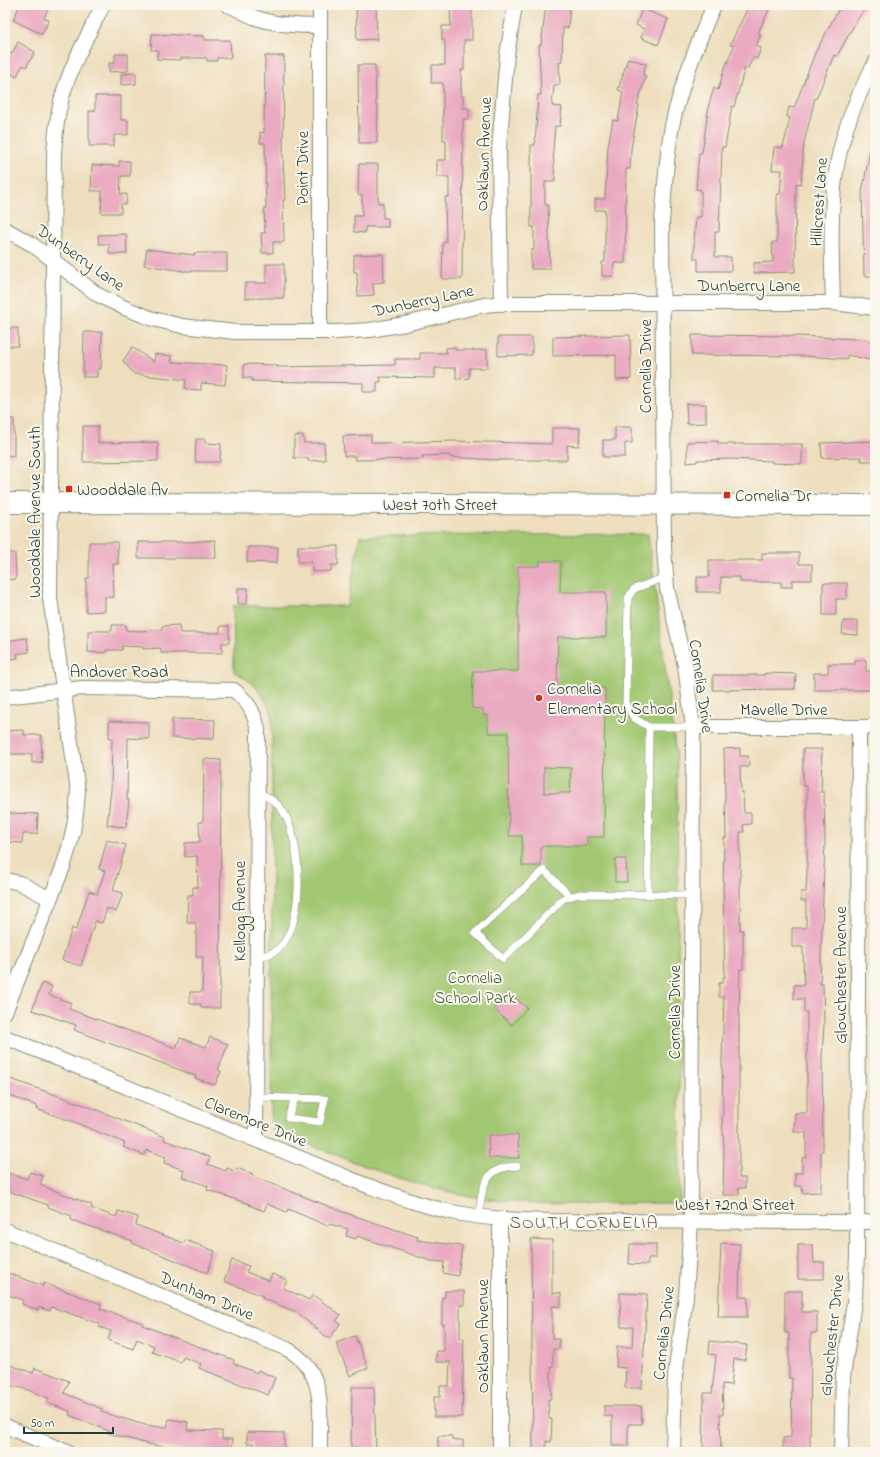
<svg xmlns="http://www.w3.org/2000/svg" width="880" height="1457" font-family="'Indie Flower',sans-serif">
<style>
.green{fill:#a2c772;stroke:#608253}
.building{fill:#eaaac1;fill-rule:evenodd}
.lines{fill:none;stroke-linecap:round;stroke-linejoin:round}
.lane-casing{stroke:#868e79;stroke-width:8}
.street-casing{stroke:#868e79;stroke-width:16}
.secondary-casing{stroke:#868e79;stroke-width:22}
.lane{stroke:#fff;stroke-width:7}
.street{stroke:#fff;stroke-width:14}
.secondary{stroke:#fff;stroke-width:20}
.poi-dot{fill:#c8321e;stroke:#fbf7ec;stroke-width:1.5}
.labels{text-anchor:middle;stroke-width:4;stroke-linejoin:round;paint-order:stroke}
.street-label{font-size:17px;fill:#1f3d34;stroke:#fbf7ec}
.poi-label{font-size:17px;fill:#1f3d34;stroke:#fbf7ec;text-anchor:start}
.park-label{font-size:17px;fill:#406044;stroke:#fbf7ec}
.neighbourhood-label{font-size:18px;letter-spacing:1px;fill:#666365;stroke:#fbf7ec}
</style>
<rect width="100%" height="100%" fill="#fbf7ec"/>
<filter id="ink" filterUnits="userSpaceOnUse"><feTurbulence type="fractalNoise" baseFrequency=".025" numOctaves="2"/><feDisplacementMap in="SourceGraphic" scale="8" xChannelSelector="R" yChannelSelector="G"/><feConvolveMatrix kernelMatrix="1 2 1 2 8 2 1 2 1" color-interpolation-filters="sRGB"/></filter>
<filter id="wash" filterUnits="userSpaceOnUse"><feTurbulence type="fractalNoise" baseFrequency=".012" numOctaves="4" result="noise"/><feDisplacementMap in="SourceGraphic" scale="16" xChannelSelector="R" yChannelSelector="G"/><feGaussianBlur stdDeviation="0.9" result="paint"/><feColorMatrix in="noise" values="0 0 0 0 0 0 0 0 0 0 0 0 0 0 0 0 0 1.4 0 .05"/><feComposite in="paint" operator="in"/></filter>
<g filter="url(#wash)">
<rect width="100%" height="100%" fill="#eedebe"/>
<path class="green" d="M648,534l29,226 3,443c-61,0 -124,4 -184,-3 -79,-9 -152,-42 -225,-71l1,-415c-9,-20 -18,-33 -38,-42l-1,-66h114l13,-70z"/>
<g id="blocks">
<g class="building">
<polygon points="20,5 50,5 44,18 49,20 42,34 13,20"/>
<polygon points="356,5 376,5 377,39 357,40"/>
<polygon points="450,5 472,5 472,40 464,40 464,70 461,70 461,96 463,96 463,108 469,108 469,119 463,119 462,279 442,279 443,242 446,242 445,197 449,197 449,177 437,177 437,160 446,160 446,140 443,140 443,83 431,83 432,65 445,65 445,40 442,40 442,26 451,26"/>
<polygon points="546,5 564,5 563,7 570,8 568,28 563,28 562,61 559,62 560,85 554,85 552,106 562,107 560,126 555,126 553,150 555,182 545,182 545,205 548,205 550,269 531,269 531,250 534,250 534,227 531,227 531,145 535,145 538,95 541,95 539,45 541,45"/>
<polygon points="749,5 771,5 758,33 761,34 756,46 761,48 757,59 753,57 748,68 745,67 734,107 732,106 725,147 722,147 719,232 715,232 715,257 731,257 731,271 698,271 698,259 694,259 694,240 696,217 701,217 701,190 696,189 699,153 702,153 709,104 714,88 718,90 724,70 734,46 730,45"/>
<polygon points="841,5 868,5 858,18 837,56 834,55 816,99 815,98 804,143 801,184 796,183 795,272 754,273 754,263 773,262 772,242 777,242 777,194 780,194 782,170 772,170 774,147 783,148 790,118 787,117 789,107 794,108 815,53"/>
<polygon points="642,9 668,19 658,45 641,38 644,29 636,25"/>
<polygon points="152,34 204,36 204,40 230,40 231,58 217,58 217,61 207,61 207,58 181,58 181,60 157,59 158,50 151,50"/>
<polygon points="18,42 35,52 26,67 23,65 16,77 5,70 5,50 12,54"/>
<polygon points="115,54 128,54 128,71 109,72 109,63 115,63"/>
<polygon points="265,56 284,56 283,158 285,200 283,200 284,242 273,242 273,253 262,253 261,233 265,233 264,209 266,209 265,143 260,143 260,132 264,133"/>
<polygon points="628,58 646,64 643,75 646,76 637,105 639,105 631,149 630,169 626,169 625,263 614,263 614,276 602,276 602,262 605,262 605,210 595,210 595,199 605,199 608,146 613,120 618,121 623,92 618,90"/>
<polygon points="358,65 375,65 376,106 378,106 377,143 359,143"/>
<polygon points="136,73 136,84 121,85 121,74"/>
<polygon points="95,96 121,96 121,120 128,120 128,135 114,135 114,146 89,146 89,111 95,111"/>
<polygon points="870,151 875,151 875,276 864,276 862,192"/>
<polygon points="119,161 130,161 130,176 121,176 120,194 127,194 126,204 121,204 121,213 101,213 102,191 91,191 92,165 119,166"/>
<polygon points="359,164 378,164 378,203 383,203 383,218 388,218 388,227 365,227 365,233 354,232 354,216 362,216 362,195 358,195"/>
<polygon points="126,234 127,254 109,254 109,244 99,244 98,235"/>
<polygon points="147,249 194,255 194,253 227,253 227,271 184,271 144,265"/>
<polygon points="383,254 384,282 373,283 374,295 358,296 357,272 354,272 354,255"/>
<polygon points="266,264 284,264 284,298 245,298 245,283 266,283"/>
<rect x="5" y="328" width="13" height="18"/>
<polygon points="84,332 102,332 101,369 97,369 97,377 83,377"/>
<polygon points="630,335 631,379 616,380 616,355 553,356 553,337"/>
<polygon points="692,335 797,336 858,339 875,342 875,361 847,355 847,359 805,356 692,355"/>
<polygon points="498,337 532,337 532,355 498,356"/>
<polygon points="132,347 154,362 155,354 172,356 171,362 227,365 225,385 201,383 201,390 185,389 186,380 134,374 123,361"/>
<polygon points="455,347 455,350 487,350 487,368 469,368 469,378 456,379 456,368 435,368 435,378 380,377 381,382 377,382 377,392 363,392 363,383 252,381 252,378 244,378 244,364 277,365 277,367 395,365 395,359 420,359 420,353 447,353 446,348"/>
<polygon points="686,404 706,404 706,423 687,424"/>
<polygon points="5,419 14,419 14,456 5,455"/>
<polygon points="83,426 98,426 98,443 158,442 158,461 83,462"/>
<polygon points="615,427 632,427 632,443 625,443 625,457 603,457 603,440 615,440"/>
<polygon points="552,428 580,428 579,446 567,445 567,460 498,460 450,457 450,455 422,456 423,459 355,460 355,456 344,456 343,436 371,435 371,442 380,443 454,441 552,444"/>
<polygon points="303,435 304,443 324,443 325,460 308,461 308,458 294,458 294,436"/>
<polygon points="196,439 205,439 205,443 221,444 220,462 195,462"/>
<polygon points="718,441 718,444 802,444 802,464 772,463 772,461 729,459 697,460 697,462 687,463 687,442"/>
<polygon points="875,441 875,461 861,461 861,457 822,458 821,443"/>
<polygon points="215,540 216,558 138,558 138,542 189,542"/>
<polygon points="89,542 117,542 118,564 113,564 114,597 105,597 105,611 86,612 86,578 89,578"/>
<polygon points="298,546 338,546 338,565 331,565 331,571 312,572 312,562 298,562"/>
<polygon points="248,547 278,547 277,563 247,562"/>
<polygon points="5,553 15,553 16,579 5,580"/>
<polygon points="762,553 799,553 799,564 812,564 812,580 792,580 792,587 781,587 781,582 740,582 740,577 721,577 721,592 697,592 697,577 709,577 709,560 762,560"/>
<path d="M540,561h21l-1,31h46v45h-48l-1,51h48l-1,149h-17v9h-46v20h-19v-30h-13l-1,-103h-20v-18h-5v-6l-11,-1 1,-37h45v-105h22zM544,767l27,1 -1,25h-26z"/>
<polygon points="823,583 847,583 847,599 836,599 836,615 823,615"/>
<polygon points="238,588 248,588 247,604 238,604"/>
<polygon points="843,621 858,621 858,635 842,634"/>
<polygon points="112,625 126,625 126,630 141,631 162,630 162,626 179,625 180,633 220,633 220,626 229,626 229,643 222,643 222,653 161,653 161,648 143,649 143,647 122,646 122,650 106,650 106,653 88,652 88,631 112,631"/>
<polygon points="27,638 29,652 17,654 18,658 5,660 5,641"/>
<polygon points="855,660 866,660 866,671 873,671 873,674 875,674 875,690 814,690 814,673 828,673 828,664 855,664"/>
<polygon points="765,673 796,674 795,689 713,690 713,675 765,675"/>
<polygon points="172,719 215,720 214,739 172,738"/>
<polygon points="109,721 149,722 149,739 128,738 127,800 129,800 126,827 107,825 111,790 112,738 109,738"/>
<polygon points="24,730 24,735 41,735 42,762 32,763 32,754 5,754 5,731"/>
<polygon points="740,748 740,756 748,756 749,767 740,767 741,793 743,793 744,813 751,813 751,824 743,825 744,832 740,832 740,930 743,930 743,969 740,969 739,1020 739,1178 745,1178 745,1188 739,1188 739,1195 723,1195 724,1148 722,1117 723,1117 722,1058 724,997 719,997 719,983 723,983 723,977 725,977 723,888 724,838 726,838 724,749"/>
<polygon points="803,749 822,749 821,792 824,792 825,841 820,984 823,984 824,1024 822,1056 823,1151 821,1151 821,1192 803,1193 802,1186 795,1186 795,1173 802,1173 802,1158 806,1157 806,1132 794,1132 795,1113 807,1113 807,1012 804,1012 804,999 794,999 794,985 804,985 803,947 792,947 792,928 806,928 806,901 801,901 801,892 806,892 807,872 807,786 803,786"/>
<polygon points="204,759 221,760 220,1008 201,1008 201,1004 190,1004 190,992 202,992 203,957 196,957 196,923 187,923 188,895 193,895 193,887 198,887 197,856 185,857 185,843 200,842 199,822 203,822"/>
<polygon points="5,813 38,814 37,834 23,834 22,843 5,842"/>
<polygon points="107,840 126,845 113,890 123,893 116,912 107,908 102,923 95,921 81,966 62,960 72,928 76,930 89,891 97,894 105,871 99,869"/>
<polygon points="615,859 626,859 627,882 615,882"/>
<polygon points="42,983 52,986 49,995 71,1003 69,1009 176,1048 180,1038 206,1047 210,1037 228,1044 218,1070 221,1071 215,1085 195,1078 196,1076 74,1030 76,1025 32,1010"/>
<polygon points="508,991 527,1008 512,1025 494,1009"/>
<polygon points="5,1077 87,1106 165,1137 164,1140 210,1157 207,1164 226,1171 227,1168 235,1171 237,1168 253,1174 252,1176 343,1212 418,1237 417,1240 462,1246 458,1276 443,1273 444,1262 431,1261 357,1236 356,1239 346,1236 348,1229 329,1224 328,1226 288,1209 287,1212 267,1204 264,1211 249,1205 250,1204 207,1190 208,1186 182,1177 184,1170 164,1163 166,1157 146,1150 144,1155 123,1147 125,1143 74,1122 36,1109 37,1106 5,1094"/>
<polygon points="488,1135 518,1135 519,1158 489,1158"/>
<polygon points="5,1172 27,1179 30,1172 43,1176 40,1185 92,1205 91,1208 116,1217 118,1211 138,1217 136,1225 184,1243 185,1240 215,1251 207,1273 132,1243 133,1241 71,1220 72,1216 48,1207 48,1205 5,1190"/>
<polygon points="531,1239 552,1240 552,1293 561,1293 561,1306 552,1306 552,1339 559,1339 559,1349 553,1349 553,1367 551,1367 551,1399 548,1399 549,1419 552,1419 551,1442 546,1441 546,1452 533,1452"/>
<polygon points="721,1243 740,1244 739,1297 748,1297 747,1317 718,1317"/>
<polygon points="630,1244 656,1244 656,1258 648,1258 648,1265 629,1264"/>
<polygon points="798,1245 813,1245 814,1263 824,1262 824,1279 798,1279"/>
<polygon points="232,1260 249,1266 246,1272 269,1281 272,1274 287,1280 283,1288 309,1300 313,1295 341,1315 336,1321 340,1324 329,1339 296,1312 262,1298 263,1296 224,1281"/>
<polygon points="5,1272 43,1286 44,1283 101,1304 100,1309 143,1323 142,1325 234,1360 233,1363 257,1373 258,1370 275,1378 268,1395 199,1368 201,1364 183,1357 181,1362 152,1352 154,1346 137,1339 133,1349 108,1340 111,1331 99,1327 100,1324 51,1307 50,1311 39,1307 38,1310 22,1304 23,1300 5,1294"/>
<polygon points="445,1291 464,1291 464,1305 460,1305 460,1338 464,1338 462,1417 434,1417 434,1397 440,1397 440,1386 449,1386 450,1362 436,1362 436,1351 444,1351 444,1324 442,1324 442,1297 445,1297"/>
<polygon points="785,1291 802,1291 802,1312 817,1312 817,1333 811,1333 810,1452 783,1452 783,1438 791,1437 792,1378 789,1378 789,1333 785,1333"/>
<polygon points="620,1293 647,1294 642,1388 625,1388 626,1368 616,1367 617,1347 632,1347 633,1327 621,1327"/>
<polygon points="355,1336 368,1368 350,1376 336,1343"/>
<polygon points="710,1341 747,1345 745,1360 734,1359 731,1385 722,1384 723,1415 720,1415 721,1452 703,1452 704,1393 712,1393 716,1355 709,1354"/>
<polygon points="5,1363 33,1373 35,1368 69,1381 64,1393 102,1409 101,1412 145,1425 167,1428 169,1419 188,1422 187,1430 222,1431 222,1439 233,1439 232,1452 196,1452 148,1444 108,1433 109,1431 69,1415 70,1411 47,1403 49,1398 17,1386 16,1388 5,1383"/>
<polygon points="352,1387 374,1387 376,1452 356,1452 356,1447 351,1447"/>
<polygon points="604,1406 641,1406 642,1424 628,1424 628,1446 612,1446 612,1416 604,1416"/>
<polygon points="247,1432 284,1433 284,1452 253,1449 253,1443 247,1443"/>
<polygon points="438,1436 452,1436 452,1440 463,1440 463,1452 438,1452"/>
</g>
</g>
</g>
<g filter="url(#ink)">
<use href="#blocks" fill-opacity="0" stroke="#868e79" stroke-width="1"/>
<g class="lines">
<g class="lane-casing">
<g id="lane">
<polyline points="649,727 634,718 626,705 628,598 634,589 666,577"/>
<polyline points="648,895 649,727 693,727"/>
<polyline points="570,896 544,870 475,933 503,959 563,899 579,894 692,895"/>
<path d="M257,957c5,-1 11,-2 15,-4 36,-18 31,-118 8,-146 -5,-6 -15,-11 -22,-16"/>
<polyline points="257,1097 325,1099 320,1122 288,1118 295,1098"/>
<path d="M479,1216c3,-28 4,-49 38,-50"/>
</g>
</g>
<g class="street-casing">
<g id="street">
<path d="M228,5c9,3 17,9 26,12 20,8 44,9 66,9"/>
<polyline points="320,5 320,332"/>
<polyline points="5,229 33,245 98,295 125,308 153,319 182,326 235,332 336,332 370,330 405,324 484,305 506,303 833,303 875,308"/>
<path d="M833,303c-1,-38 -3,-77 1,-116 4,-44 20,-86 41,-124"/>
<polyline points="501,304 499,149 507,55 515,5"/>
<path d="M5,697l78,-9 151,2c15,13 19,20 24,39l-2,411"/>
<polyline points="693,727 875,727"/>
<polyline points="5,880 20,883 50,899"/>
<path d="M5,1012l58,-145c9,-26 14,-49 15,-76l-28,-193 4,-443c1,-20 3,-39 8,-58 9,-32 26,-62 41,-92"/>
<path d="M5,1037l358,147c30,11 61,23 94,29 31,6 62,7 94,8l324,1"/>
<polyline points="500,1219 500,1452"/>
<path d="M5,1230l282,119c41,23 32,62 33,103"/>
<polyline points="5,1426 67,1452"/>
<path d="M673,1452l2,-76 11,-80 5,-74 2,-495 -8,-61 -18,-78 -3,-40 -2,-327c3,-32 4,-64 10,-95 9,-42 25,-82 42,-121"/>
<polyline points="841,1452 843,1376 855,1296 857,1255 859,727"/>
</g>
</g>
<g class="secondary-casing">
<polyline id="secondary" points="5,503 875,505"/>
</g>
<use href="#lane" class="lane"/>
<use href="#street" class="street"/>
<use href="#secondary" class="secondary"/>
</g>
</g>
<g class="poi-dot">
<rect x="65" y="485" width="8" height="8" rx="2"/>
<rect x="723" y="491" width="8" height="8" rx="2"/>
<circle cx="539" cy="698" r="4"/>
</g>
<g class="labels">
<g class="street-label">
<text transform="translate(483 154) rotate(-88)" y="6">Oaklawn Avenue</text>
<text transform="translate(302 168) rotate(-90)" y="6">Point Drive</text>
<text transform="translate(818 202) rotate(-86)" y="6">Hillcrest Lane</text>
<text transform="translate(81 257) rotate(35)" y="6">Dunberry Lane</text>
<text x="749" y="291">Dunberry Lane</text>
<text transform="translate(423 300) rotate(-12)" y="6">Dunberry Lane</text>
<text transform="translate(645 366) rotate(-90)" y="6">Cornelia Drive</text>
<text x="440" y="510">West 70th Street</text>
<text transform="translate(34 512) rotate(-90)" y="6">Wooddale Avenue South</text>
<text x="119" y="677">Andover Road</text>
<text transform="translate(702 686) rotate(82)" y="6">Cornelia Drive</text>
<text x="784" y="715">Mavelle Drive</text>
<text transform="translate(239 911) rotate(-90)" y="6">Kellogg Avenue</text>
<text transform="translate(840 975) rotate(-90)" y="6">Glouchester Avenue</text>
<text transform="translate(674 1012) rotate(-90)" y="6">Cornelia Drive</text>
<text transform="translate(256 1121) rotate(22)" y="6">Claremore Drive</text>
<text x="735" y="1210">West 72nd Street</text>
<text transform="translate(207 1295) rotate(23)" y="6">Dunham Drive</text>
<text transform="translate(663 1333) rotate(-84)" y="6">Cornelia Drive</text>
<text transform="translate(831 1335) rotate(-84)" y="6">Glouchester Drive</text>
<text transform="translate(482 1336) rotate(-90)" y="6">Oaklawn Avenue</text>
</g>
<g class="poi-label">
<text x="77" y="495">Wooddale Av</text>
<text x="735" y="501">Cornelia Dr</text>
<text x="547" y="694">Cornelia<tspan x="547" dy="20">Elementary School</tspan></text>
</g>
<g class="park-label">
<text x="475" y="983">Cornelia<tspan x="475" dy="20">School Park</tspan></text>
</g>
<g class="neighbourhood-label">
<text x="584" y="1228">SOUTH CORNELIA</text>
</g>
</g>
<rect width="880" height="1457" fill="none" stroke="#fbf7ec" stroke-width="20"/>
<path d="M24 1427v6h89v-6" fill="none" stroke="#1f3d34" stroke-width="2"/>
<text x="30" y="1427" font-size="12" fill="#1f3d34" stroke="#fbf7ec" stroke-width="3" paint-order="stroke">50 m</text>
</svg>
